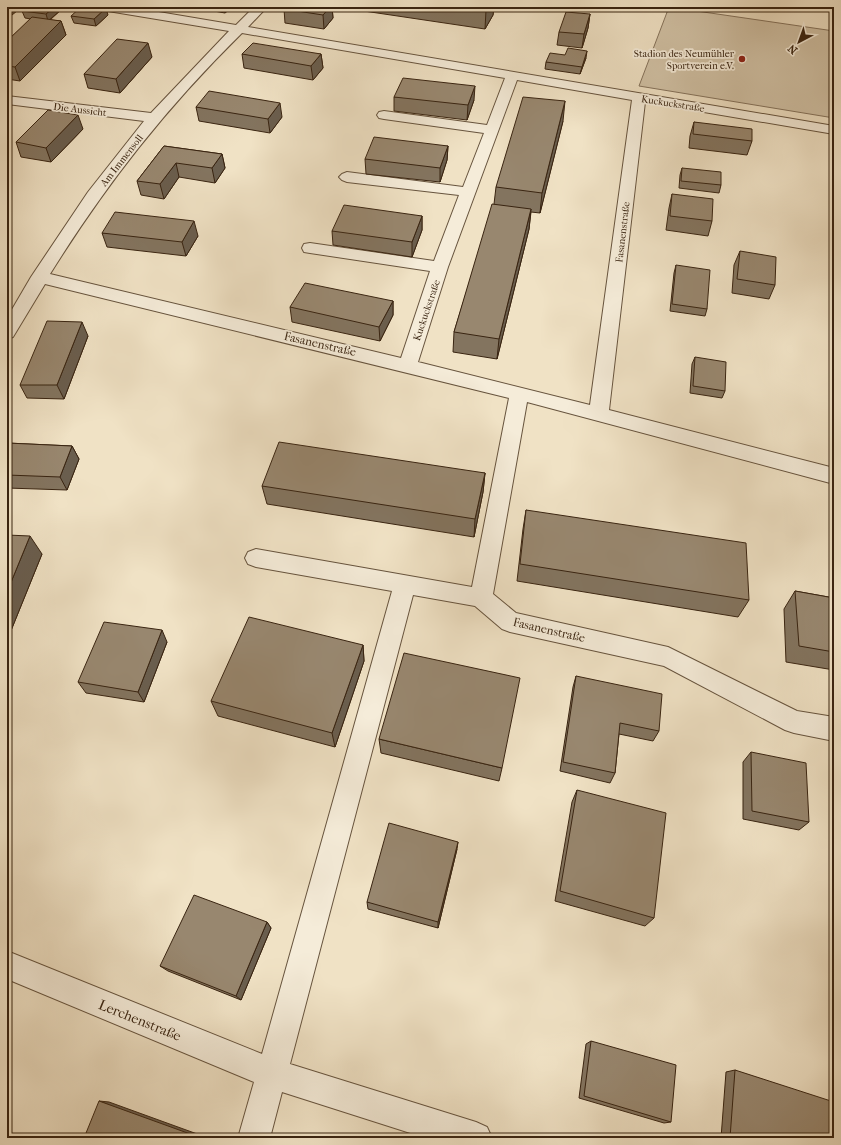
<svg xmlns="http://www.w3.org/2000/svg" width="841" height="1145" font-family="'IM FELL French Canon',serif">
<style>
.green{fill:#d1c2a6;stroke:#85735c}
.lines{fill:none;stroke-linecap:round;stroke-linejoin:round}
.minor-casing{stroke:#67543e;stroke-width:2}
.minor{fill:#f5ecd9;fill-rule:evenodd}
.wall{fill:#83745f;stroke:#392411}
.shaded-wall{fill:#6a5e4e;stroke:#392411}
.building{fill:#98876f;stroke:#392411}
.poi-dot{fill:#8f2418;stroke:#f5ecd9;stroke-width:1.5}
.labels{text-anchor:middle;stroke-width:3.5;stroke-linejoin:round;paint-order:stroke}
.far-poi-label{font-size:10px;fill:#392411;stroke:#f5ecd9;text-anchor:end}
.far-street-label{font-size:10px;fill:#392411;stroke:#f5ecd9}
.street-label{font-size:12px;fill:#392411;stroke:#f5ecd9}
.near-street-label{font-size:14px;fill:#392411;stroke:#f5ecd9}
</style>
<rect width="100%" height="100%" fill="#f0e2c5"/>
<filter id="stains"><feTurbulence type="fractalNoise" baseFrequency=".005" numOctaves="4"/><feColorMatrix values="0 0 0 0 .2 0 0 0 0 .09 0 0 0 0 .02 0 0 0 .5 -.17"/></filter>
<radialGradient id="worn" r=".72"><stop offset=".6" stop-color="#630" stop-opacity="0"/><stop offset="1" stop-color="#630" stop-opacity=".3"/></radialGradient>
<polygon class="green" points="669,7 834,31 834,118 639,86"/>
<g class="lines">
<g class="minor-casing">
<path id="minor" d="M102,7h27l107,18 18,-18h13l-19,20 586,99v8l-189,-32 -36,308 225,58v16l-307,-82 -34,192 23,19 152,34 129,64 37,6v24l-40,-8 -9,-3 -121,-64 -154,-34 -8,-3 -27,-23 -62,-11 -123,469 186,58 11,5 5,11h-66l-144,-46 -12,46h-32l16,-56 -247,-103v-28l255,103 130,-463 -136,-24 -8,-3 -3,-6 3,-6 8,-3 216,38 37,-189 -464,-114 -32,53 -6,2v-21l24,-41 57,-85 56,-71 -137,-17v-8l144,17 78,-82 -121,-20zM242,33l263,45 -18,47 -103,-14 -5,1 -2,3 2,3 5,1 100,14 -21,54 -116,-15 -5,2 -3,3 3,3 5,2 112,13 -25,66 -124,-18 -6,1 -2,4 2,4 6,1 120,18 -29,87 -351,-84c57,-91 115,-165 192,-241zM517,80l115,20 -42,305 -172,-43 30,-95z"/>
</g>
<use href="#minor" class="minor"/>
</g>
<g class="wall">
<polygon points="27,7 61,7 62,9 50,20 61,21 66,35 20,81 7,79 7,41 31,19 25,18 22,11"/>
<polygon points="192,7 232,7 225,13"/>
<polygon points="286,7 332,7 333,18 324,29 285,23 284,9"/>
<polygon points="337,7 494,7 493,15 485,29"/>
<polygon points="590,14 588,28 582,48 557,45 559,32"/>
<polygon points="108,15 96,26 74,23 71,16"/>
<polygon points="242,54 321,54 323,68 313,80 244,68"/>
<polygon points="152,57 120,93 88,88 84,74"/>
<polygon points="586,58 580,74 545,69 546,62"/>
<polygon points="394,97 474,100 467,120 394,111"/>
<polygon points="196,107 282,117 270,133 199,121"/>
<polygon points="563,121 540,213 531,212 529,229 497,359 453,352 454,332 494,204 496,187"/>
<polygon points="694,122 752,141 747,155 689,148 690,136"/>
<polygon points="83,129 51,162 21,157 16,142"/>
<polygon points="164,146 222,154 225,168 215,183 179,177 164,199 141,195 137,181"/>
<polygon points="448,146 447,160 440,182 366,174 365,159"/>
<polygon points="682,168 721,185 719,193 679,188 680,175"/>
<polygon points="672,194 712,221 708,236 666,230 669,208"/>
<polygon points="422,216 422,230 412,257 333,245 332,231"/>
<polygon points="102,233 198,236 186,256 107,247"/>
<polygon points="740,251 775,285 769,299 732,293 734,265"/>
<polygon points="676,265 707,309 705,316 670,311 674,273"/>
<polygon points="393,301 393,315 380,341 292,322 290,307"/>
<polygon points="88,336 64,399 27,398 20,385"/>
<polygon points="695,357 725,391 722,398 690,393 692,364"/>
<polygon points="7,443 72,446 79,459 67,490 7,488"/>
<polygon points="485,473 483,492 474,537 267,504 262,486"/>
<polygon points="526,510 749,600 738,617 517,581 523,529"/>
<polygon points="7,535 42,554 10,633 7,633"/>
<polygon points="795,591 834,598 834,670 786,662 784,609"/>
<polygon points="167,642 144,702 86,693 78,682"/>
<polygon points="363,645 364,661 335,747 218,716 211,701"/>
<polygon points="576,676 659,731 653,741 619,734 615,773 610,783 560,771 573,687"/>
<polygon points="379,739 502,768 499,781 381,753"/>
<polygon points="751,752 809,822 799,830 743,819 743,762"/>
<polygon points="577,790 654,918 645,926 555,901 572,802"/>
<polygon points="834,845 834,921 830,848"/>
<polygon points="457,849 438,928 368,909 367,902"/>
<polygon points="267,922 271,928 241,1000 168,971 160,966"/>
<polygon points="591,1041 671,1122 664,1123 579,1098 586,1044"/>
<polygon points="735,1070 834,1138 721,1138 726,1072"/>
</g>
<g class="shaded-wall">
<polygon points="11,7 22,7 7,19 7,10"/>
<polygon points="54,7 61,7 62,9 48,21 46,14"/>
<polygon points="224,7 232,7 225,13"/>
<polygon points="330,7 332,7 333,18 324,29 323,15"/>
<polygon points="488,7 494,7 493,15 485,29 486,10"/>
<polygon points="106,8 108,15 96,26 94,19"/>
<polygon points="590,14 588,28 582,48 584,34"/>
<polygon points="61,21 66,35 20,81 15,67"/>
<polygon points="148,43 152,57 120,93 116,79"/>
<polygon points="587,51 586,58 580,74 582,67"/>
<polygon points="321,54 323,68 313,80 311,66"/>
<polygon points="475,86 474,100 467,120 468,105"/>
<polygon points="565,101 563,121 540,213 542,193"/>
<polygon points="280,103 282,117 270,133 268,119"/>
<polygon points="78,115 83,129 51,162 46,148"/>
<polygon points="448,146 447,160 440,182 440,168"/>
<polygon points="222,154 225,168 215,183 212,168"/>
<polygon points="176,163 179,177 164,199 160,184"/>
<polygon points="531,209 529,229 497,359 499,339"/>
<polygon points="422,216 422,230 412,257 412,242"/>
<polygon points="194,221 198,236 186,256 182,242"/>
<polygon points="393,301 393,315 380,341 379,327"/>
<polygon points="82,322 88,336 64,399 57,385"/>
<polygon points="72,446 79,459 67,490 60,477"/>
<polygon points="485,473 483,492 474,537 475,519"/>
<polygon points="30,536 42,554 10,633 7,630 7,592"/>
<polygon points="162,630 167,642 144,702 138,692"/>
<polygon points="363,645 364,661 335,747 332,733"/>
<polygon points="458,842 457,849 438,928 438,922"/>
<polygon points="267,922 271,928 241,1000 236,996"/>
<polygon points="99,1101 109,1102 200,1135 199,1138 192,1138"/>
</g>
<g class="building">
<polygon points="7,7 11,7 7,10"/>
<polygon points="27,7 54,7 46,14 22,11"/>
<polygon points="81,7 99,7 106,8 94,19 71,16"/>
<polygon points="286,7 330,7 323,15 284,9"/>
<polygon points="467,7 488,7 486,10"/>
<polygon points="566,12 590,14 584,34 559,32"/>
<polygon points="32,17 61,21 15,67 7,66 7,41"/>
<polygon points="117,39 148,43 116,79 84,74"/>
<polygon points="253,43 321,54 311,66 242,54"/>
<polygon points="568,48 587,51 582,67 546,62 550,53 565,55"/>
<polygon points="403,78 475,86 468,105 394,97"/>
<polygon points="209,91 280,103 268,119 196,107"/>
<polygon points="523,97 565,101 542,193 496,187"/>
<polygon points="48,110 78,115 46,148 16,142"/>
<polygon points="694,122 752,129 752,141 693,134"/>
<polygon points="374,137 448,146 440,168 365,159"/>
<polygon points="164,146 222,154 212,168 176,163 160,184 137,181"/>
<polygon points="682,168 721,172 721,185 681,181"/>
<polygon points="672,194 713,199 712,221 670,216"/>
<polygon points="492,204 531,209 499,339 454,332"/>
<polygon points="344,205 422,216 412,242 332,231"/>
<polygon points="115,212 194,221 182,242 102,233"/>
<polygon points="740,251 776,257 775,285 737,279"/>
<polygon points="676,265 710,270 707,309 672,304"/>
<polygon points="305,283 393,301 379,327 290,307"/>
<polygon points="47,321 82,322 57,385 20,385"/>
<polygon points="695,357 726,362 725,391 693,386"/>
<polygon points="279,442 485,473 475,519 262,486"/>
<polygon points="7,443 72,446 60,477 7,475"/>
<polygon points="526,510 746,543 749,600 520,564"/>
<polygon points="7,535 30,536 7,592"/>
<polygon points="795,591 834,598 834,652 799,646"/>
<polygon points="249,617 363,645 332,733 211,701"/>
<polygon points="104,622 162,630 138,692 78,682"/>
<polygon points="404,653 520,678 502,768 379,739"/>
<polygon points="576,676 662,694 659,731 620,723 615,773 563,762"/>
<polygon points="751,752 806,763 809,822 752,811"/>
<polygon points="577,790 666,813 654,918 560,891"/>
<polygon points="389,823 458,842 438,922 367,902"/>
<polygon points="194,895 267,922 236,996 160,966"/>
<polygon points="591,1041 676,1065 671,1122 584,1096"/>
<polygon points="735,1070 834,1102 834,1138 730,1138"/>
<polygon points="99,1101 193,1135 192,1138 84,1138"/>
</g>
<circle class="poi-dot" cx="742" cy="59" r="4"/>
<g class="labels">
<g class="far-poi-label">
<text x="734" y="57">Stadion des Neumühler<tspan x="734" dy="12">Sportverein e.V.</tspan></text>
</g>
<g class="far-street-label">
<text transform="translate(673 103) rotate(9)" y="4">Kuckuckstraße</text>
<text transform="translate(80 109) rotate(7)" y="4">Die Aussicht</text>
<text transform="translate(121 160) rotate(-52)" y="4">Am Immensoll</text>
<text transform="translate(622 232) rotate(-83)" y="4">Fasanenstraße</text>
<text transform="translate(426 310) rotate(-71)" y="4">Kuckuckstraße</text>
</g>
<g class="street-label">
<text transform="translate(320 344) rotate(13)" y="4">Fasanenstraße</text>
<text transform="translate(549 630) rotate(13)" y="4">Fasanenstraße</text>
</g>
<g class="near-street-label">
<text transform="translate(140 1020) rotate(22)" y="5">Lerchenstraße</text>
</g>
</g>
<rect width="841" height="1145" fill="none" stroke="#f0e2c5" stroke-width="24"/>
<rect x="8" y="8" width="825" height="1129" fill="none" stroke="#392411" stroke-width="2"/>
<rect x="12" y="12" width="817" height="1121" fill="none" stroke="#392411"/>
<g transform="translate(799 42) rotate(221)" stroke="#f5ecd9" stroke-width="3" paint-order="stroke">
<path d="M0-3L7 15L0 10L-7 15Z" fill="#392411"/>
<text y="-6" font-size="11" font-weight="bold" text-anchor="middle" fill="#392411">N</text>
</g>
<rect width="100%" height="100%" filter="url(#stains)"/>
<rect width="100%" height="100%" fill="url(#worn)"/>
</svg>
